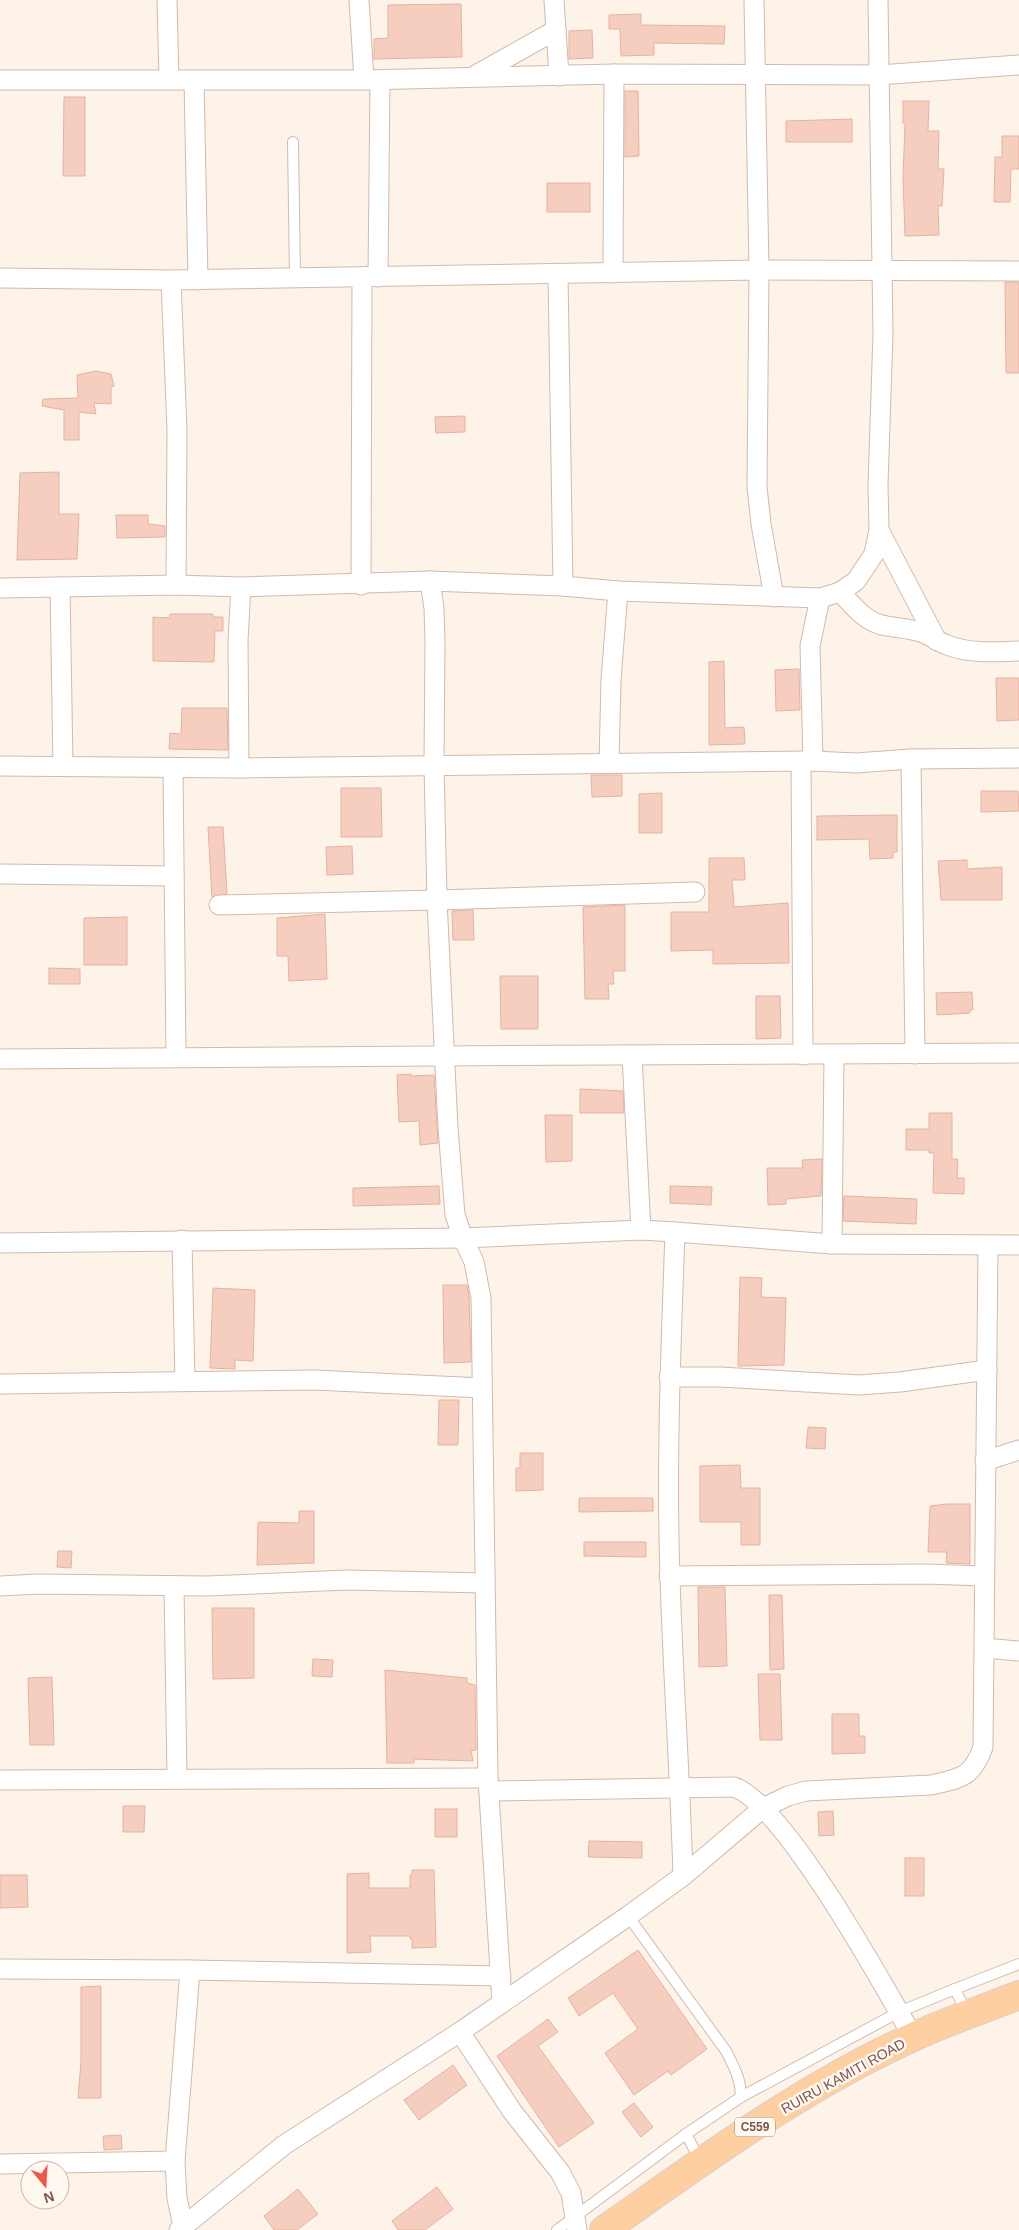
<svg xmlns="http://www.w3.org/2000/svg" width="1019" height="2230" font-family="Arial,sans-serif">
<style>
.building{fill:#f5cebf;stroke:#e8b19f}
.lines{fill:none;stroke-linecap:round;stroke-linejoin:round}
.service-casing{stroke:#d1b9ad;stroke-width:12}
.minor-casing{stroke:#d1b9ad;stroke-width:21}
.primary-casing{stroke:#dacfcd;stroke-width:30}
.service{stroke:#fff;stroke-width:10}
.minor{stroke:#fff;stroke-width:19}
.primary{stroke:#fecfa0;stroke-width:28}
.labels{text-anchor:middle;stroke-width:5;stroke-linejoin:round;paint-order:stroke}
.shield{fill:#fff8f1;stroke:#a2867d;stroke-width:1}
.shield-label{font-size:12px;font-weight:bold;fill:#7a554b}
.street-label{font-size:14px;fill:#7a554b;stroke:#fff8f1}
</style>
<rect width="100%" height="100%" fill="#fef3e9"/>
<g class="building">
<polygon points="461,4 462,57 374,59 374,39 388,38 388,5"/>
<polygon points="641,14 641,25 725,26 724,44 654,43 654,55 621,56 620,29 609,29 609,15"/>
<polygon points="592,30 593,58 569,59 569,31"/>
<polygon points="625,91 638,91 639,156 625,157"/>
<polygon points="64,97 85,97 85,176 63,176"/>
<polygon points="903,101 929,101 928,131 939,131 938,169 944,169 942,206 938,206 939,235 905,236 903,179 905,123 903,123"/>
<polygon points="852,119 852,142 786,142 786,121"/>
<polygon points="1002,136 1019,136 1019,169 1011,169 1010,202 994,202 995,160 995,157 1002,157"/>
<rect x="547" y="183" width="43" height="29"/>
<polygon points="1005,282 1019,282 1019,373 1006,373"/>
<polygon points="96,371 111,374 114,386 111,387 111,404 94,403 96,414 79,412 79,440 64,440 64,410 42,406 43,399 78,398 77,375"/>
<polygon points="465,416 465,432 436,433 435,417"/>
<polygon points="59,472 59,514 79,514 77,559 17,560 20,473"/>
<polygon points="116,515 148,515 148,524 165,526 165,537 117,538"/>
<polygon points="170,614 213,614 213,617 223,617 223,631 215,631 214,662 153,661 153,617 170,618"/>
<polygon points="724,661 725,728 744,727 745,744 709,745 709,662"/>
<polygon points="799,669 800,710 776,711 775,670"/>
<polygon points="996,678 1019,678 1019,720 997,721"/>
<polygon points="182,708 227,708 228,750 169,749 170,733 181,734"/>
<polygon points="591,775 622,775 622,796 592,797"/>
<polygon points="341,788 381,788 382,837 341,837"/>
<polygon points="981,791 1018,791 1019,811 981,812"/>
<polygon points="662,793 662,833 639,833 639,794"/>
<polygon points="897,815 897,852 893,852 893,858 870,859 869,839 817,840 817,816"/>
<polygon points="208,827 223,827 227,894 212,897"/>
<polygon points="352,846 353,874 327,875 326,847"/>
<polygon points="709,858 744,858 745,880 732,880 734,907 788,903 789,963 713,964 713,950 671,951 671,912 709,912"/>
<polygon points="967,860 967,869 1002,867 1002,900 941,900 938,861"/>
<polygon points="625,905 625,971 613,971 614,984 608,984 609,999 585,999 583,907"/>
<polygon points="473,910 474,940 453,940 452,911"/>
<polygon points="325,914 327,979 289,981 288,956 277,956 277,918"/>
<polygon points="127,917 127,965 84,965 84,918"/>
<polygon points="49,968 80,969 80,984 49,984"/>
<polygon points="500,976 538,976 538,1029 501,1029"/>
<polygon points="972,992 973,1010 970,1010 970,1013 937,1015 936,993"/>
<polygon points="756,996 780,996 781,1038 756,1039"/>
<polygon points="411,1074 411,1076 434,1075 438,1143 420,1145 419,1121 399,1122 397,1075"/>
<polygon points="580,1089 623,1091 624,1113 580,1113"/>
<polygon points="929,1113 952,1113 952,1159 958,1159 957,1178 964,1178 964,1194 933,1193 934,1153 929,1153 929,1150 906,1150 906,1129 929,1129"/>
<polygon points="545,1115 572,1115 572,1161 546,1162"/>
<polygon points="822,1159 821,1196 786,1199 786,1204 768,1205 767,1168 803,1168 802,1160"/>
<polygon points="439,1186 440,1204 353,1206 353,1188"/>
<polygon points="670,1186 712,1187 711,1205 670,1203"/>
<polygon points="844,1196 917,1199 916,1224 843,1221"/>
<polygon points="740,1277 762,1278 761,1297 786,1298 784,1365 738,1366"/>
<polygon points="443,1285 467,1285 469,1296 471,1362 444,1363"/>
<polygon points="213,1288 255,1290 253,1361 235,1360 235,1369 210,1368"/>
<polygon points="439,1400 459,1400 458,1445 438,1445"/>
<polygon points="808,1427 826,1428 825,1449 806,1448"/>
<polygon points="520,1453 543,1453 543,1490 516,1491 516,1468 520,1468"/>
<polygon points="740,1465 741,1488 760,1488 760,1545 741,1545 741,1522 700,1522 700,1466"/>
<polygon points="579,1498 653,1498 653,1511 579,1512"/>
<polygon points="947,1504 970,1504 970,1564 946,1563 947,1552 928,1552 930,1506"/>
<polygon points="299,1511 314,1511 314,1563 257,1565 258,1522 299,1523"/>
<polygon points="584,1542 646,1542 646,1557 584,1556"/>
<polygon points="58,1551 72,1551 71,1568 57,1567"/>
<polygon points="698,1587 725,1587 727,1666 699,1667"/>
<polygon points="769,1595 782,1595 784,1669 770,1670"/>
<polygon points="212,1608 254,1608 254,1678 213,1679"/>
<polygon points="313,1659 333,1660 332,1677 312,1676"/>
<polygon points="385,1670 467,1678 467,1683 475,1685 476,1750 471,1751 473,1761 414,1759 414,1763 387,1763"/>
<polygon points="758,1674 780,1674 782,1740 760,1740"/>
<polygon points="52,1677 54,1745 30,1745 28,1678"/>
<polygon points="832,1714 859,1714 859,1736 865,1736 865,1753 832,1754"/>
<polygon points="123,1806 145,1806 144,1832 123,1832"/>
<rect x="435" y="1809" width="22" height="28"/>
<polygon points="833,1811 834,1835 819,1836 818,1812"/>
<polygon points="589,1841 642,1842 642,1858 588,1857"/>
<rect x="905" y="1858" width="19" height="38"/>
<polygon points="412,1870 434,1870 436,1947 412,1948 412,1939 410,1939 410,1936 370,1936 371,1952 347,1953 347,1874 369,1873 369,1888 410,1888 410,1875 412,1875"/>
<polygon points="0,1875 27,1875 28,1907 0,1908"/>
<polygon points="638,1950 707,2049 671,2075 668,2071 634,2095 605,2053 638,2029 613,1993 579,2016 568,1998"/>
<polygon points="101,1986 101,2098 78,2098 81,2062 81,1987"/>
<polygon points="548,2019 558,2032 538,2046 594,2123 559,2147 497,2056"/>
<polygon points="453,2065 467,2085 419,2120 404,2100"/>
<polygon points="634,2103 653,2127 641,2137 622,2112"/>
<polygon points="121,2135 122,2149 104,2150 103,2136"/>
<polygon points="437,2187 453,2209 425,2230 398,2230 392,2221"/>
<polygon points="298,2189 318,2214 297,2230 274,2230 264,2216"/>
</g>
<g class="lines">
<g class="service-casing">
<g id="service">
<polyline points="293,142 295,278"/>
<polyline points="955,1989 1019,1964"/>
<polyline points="741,2097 899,2012 955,1989 967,2014"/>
<polyline points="686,2134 701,2162"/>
<path d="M557,2230l129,-96 55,-37c0,-18 -7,-30 -15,-46l-98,-135"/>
</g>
</g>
<g class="minor-casing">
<g id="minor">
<polyline points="167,0 169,80"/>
<polyline points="359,0 364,80"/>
<polyline points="554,0 559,76"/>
<polyline points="754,0 759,270 757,487 761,524 774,597"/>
<polyline points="474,76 556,30"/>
<polyline points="0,80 364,80 614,74 879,75 1019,65"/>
<polyline points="194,80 198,280"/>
<polyline points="613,273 614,74"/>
<polyline points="558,274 563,586"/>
<polyline points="378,277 380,80"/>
<polyline points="0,278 171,280 759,270 1019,271"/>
<polyline points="171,280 177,430 176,585"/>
<polyline points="879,530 937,641"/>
<polyline points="430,581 434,608 435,641 434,765 437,900 448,1128 455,1215 463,1238 474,1262 481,1298 488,1778 502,2003"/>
<polyline points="361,585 362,277"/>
<polyline points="60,587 63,766"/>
<polyline points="0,588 176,585 241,587 430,581 563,586 618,591 820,598 840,592 856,581 874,554 879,530 878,485 883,334 878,0"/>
<path d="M840,592c12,12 24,29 42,33 13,3 28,3 41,8 8,3 16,9 24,12 23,9 48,7 72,6"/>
<polyline points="911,759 915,1054"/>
<polyline points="801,761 803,1055"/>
<polyline points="813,761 810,646 820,598"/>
<polyline points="609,763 611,680 618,591"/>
<polyline points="0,766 239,768 813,761 856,763 911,759 1019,758"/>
<polyline points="173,767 176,1057"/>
<polyline points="239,768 238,640 241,587"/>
<polyline points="0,874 174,876"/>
<polyline points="219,905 437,900 695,892"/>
<polyline points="632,1056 641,1230"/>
<path d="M0,1059c340,-4 679,-3 1019,-6"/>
<polyline points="182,1240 185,1381"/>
<polyline points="0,1243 463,1238 641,1230 675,1232"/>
<polyline points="832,1244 834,1055"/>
<polyline points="669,1377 720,1377 859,1385 900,1382 987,1370"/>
<polyline points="0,1384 315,1380 482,1388"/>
<polyline points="985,1461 1019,1450"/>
<polyline points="669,1576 925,1574 984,1576"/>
<polyline points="0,1586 38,1584 207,1586 347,1580 485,1583"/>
<polyline points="174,1586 177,1779"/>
<polyline points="984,1648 1019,1651"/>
<polyline points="0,1780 488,1778"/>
<path d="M489,1791l245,-4c50,17 150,199 179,250"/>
<path d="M683,1876c-3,-100 -10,-200 -13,-299 -4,-115 1,-231 5,-345l157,12 187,1"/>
<polyline points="0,1969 190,1970"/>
<polyline points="460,2032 512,2111 560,2172 571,2193 577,2230"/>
<polyline points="0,2164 175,2161"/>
<polyline points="183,2226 177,2198 175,2161 190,1970 501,1976"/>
<path d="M179,2230l105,-85 176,-113 168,-116 55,-40 80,-68 25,-12 18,-5 125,-6c30,-7 41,-7 52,-38l5,-501"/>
</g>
</g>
<g class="primary-casing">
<path id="primary" d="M604,2230c99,-69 198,-143 309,-193 34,-16 71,-28 106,-42"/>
</g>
<use href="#service" class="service"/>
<use href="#minor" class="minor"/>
<use href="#primary" class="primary"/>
</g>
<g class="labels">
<rect class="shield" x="735" y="2117.5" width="40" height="19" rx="4"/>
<g class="shield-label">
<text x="755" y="2131">C559</text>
</g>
<g class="street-label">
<text transform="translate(843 2076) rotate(-29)" y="5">RUIRU KAMITI ROAD</text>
</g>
</g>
<g transform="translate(45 2185) rotate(162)"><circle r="24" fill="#fff8f1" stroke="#cab7af"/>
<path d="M0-4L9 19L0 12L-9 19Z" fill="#ec594a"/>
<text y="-8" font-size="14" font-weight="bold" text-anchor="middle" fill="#7a554b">N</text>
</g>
</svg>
